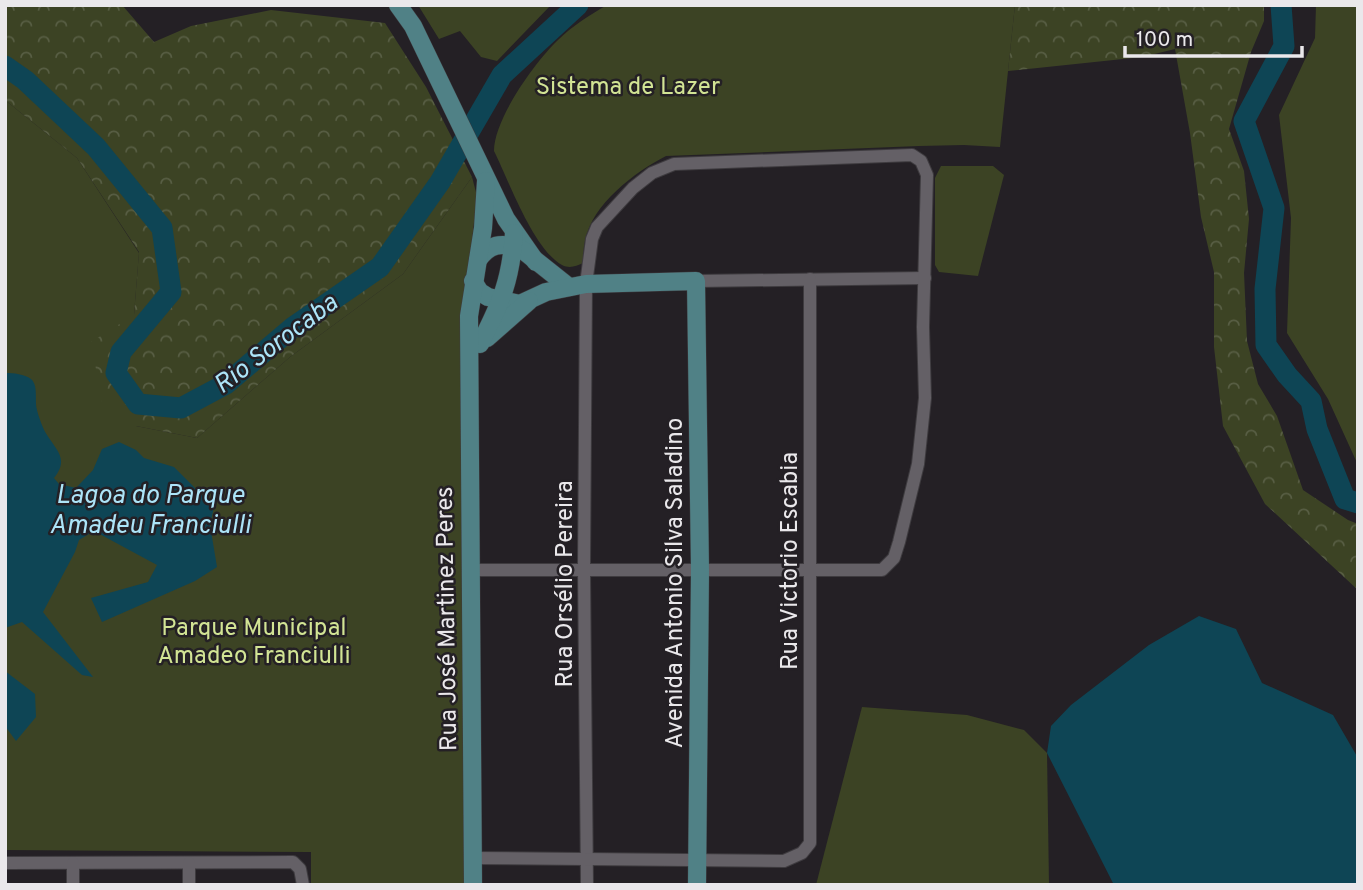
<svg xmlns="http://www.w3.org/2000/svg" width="1363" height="890" font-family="Overpass,sans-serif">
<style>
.green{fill:#3c4324}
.forest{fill:url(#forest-crowns)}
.water{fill:#0e4555}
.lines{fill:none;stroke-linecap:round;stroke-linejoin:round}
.river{stroke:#0e4555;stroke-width:21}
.street-casing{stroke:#3e3b3f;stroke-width:14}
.secondary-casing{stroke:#3e3b3f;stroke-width:19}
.street{stroke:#646066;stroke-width:12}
.secondary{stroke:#508186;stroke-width:18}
.labels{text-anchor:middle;stroke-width:5;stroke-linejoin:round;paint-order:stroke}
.park-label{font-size:24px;fill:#d2e494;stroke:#242025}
.street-label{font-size:24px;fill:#eae8eb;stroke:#242025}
.water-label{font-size:26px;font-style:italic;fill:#ace4f8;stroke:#242025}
</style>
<defs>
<pattern id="forest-crowns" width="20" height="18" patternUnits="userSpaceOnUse" patternTransform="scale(1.75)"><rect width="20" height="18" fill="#3c4324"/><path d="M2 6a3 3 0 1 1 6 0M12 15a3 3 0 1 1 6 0" fill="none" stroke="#585e44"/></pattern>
</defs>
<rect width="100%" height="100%" fill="#242025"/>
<g class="green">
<polygon points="418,5 551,5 497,61 481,57 460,31 439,39"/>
<path d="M607,5h408l-15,142 -36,-2 -45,1 -253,10c-31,16 -74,48 -81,85 -2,7 -1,15 -2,22 -7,3 -13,6 -21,2 -29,-16 -53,-84 -68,-114 0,-32 41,-89 64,-111 14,-14 32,-25 49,-35z"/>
<polygon points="1316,5 1358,5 1358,465 1328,399 1287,333 1291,218 1279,115 1315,38"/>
<polygon points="5,100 77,158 139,253 134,315 136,426 197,438 290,357 403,274 472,177 477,196 463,320 467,885 311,885 311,852 5,850"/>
<polygon points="941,166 993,166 1004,175 978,276 939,272 935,265 935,178"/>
<polygon points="862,707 967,715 1024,730 1047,753 1049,885 816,885"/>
</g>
<g class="forest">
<polygon points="5,5 122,5 154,42 191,26 271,10 385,23 426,87 472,177 403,274 290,357 197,438 136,426 102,402 91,342 134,315 139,252 77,158 5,100"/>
<polygon points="1015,5 1264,5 1264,21 1251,52 1229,129 1244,171 1249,219 1244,273 1247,341 1258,384 1277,416 1303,490 1348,520 1358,524 1358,590 1265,504 1223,426 1214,347 1214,272 1201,217 1190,133 1175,49 1142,57 1008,71"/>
</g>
<g class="water">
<path d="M5,373c9,0 19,1 26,6 8,7 3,22 6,31 2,8 6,19 10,25 10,16 22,24 7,43l5,6 17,4 17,-18 9,-21 17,-7 17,8 8,8 30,9 40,40 -4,18 7,42 -22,14 -93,41 -11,-24 57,-16 9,-17 -63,-34 -15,9 -4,12 -32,60 50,65 -11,-2 -60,-53 -17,6z"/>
<polygon points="1199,616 1236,629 1262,683 1333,715 1358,758 1358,885 1114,885 1047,753 1051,726 1071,705 1149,645"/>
<polygon points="5,671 35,694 36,717 16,741 5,726"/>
</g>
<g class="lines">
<g class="river">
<polyline points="1281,5 1284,46 1244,121 1274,208 1265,289 1266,345 1287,375 1311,401 1317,429 1345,499 1358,503"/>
<polyline points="5,66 25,80 96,147 162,228 171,292 121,352 116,373 138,404 181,408 226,384 292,328 380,267 440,182 502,75 578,5"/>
</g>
<g class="street-casing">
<g id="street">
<polyline points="696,281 925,278"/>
<polyline points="469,570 882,570 894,558 899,542 918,464 925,398 923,327 927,175 921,161 912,155 674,164 652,173 633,188 597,227 592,239 586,284 584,569 587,885"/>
<polyline points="472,858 784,861 802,853 810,843 810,279"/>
<polyline points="5,863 293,862 300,869 303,885"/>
<polyline points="73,863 73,885"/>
<polyline points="189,863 189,885"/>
</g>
</g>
<g class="secondary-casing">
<g id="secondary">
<polyline points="398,5 413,26 506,219 536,262"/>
<path d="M478,260c11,-16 23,-18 42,-12l49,39"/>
<polyline points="473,281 480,292 488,297 520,304 546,292 586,284 696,281 700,570 697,885"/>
<polyline points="487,338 529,301"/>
<path d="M480,344c21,-41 31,-64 34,-111"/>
<polyline points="473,885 469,316 483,228 486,181"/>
</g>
</g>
<use href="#street" class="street"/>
<use href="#secondary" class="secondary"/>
</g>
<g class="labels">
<g class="park-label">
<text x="628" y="94">Sistema de Lazer</text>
<text x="254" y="635">Parque Municipal<tspan x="254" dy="28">Amadeo Franciulli</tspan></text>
</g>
<g class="street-label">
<text transform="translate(789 561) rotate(-90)" y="8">Rua Victorio Escabia</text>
<text transform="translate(674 583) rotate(-90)" y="8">Avenida Antonio Silva Saladino</text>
<text transform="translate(564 584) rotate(-90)" y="8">Rua Orsélio Pereira</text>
<text transform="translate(446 619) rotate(-91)" y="8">Rua José Martinez Peres</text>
</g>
<g class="water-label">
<text transform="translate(275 343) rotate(-37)" y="9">Rio Sorocaba</text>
<text x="150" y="503">Lagoa do Parque<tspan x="150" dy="30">Amadeu Franciulli</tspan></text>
</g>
</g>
<rect width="1363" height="890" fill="none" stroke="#eae8eb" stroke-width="14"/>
<path d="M1125 46v10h177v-10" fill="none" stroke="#eae8eb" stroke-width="3.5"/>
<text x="1136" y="46" font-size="21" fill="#eae8eb" stroke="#242025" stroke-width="5" paint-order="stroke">100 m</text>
</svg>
